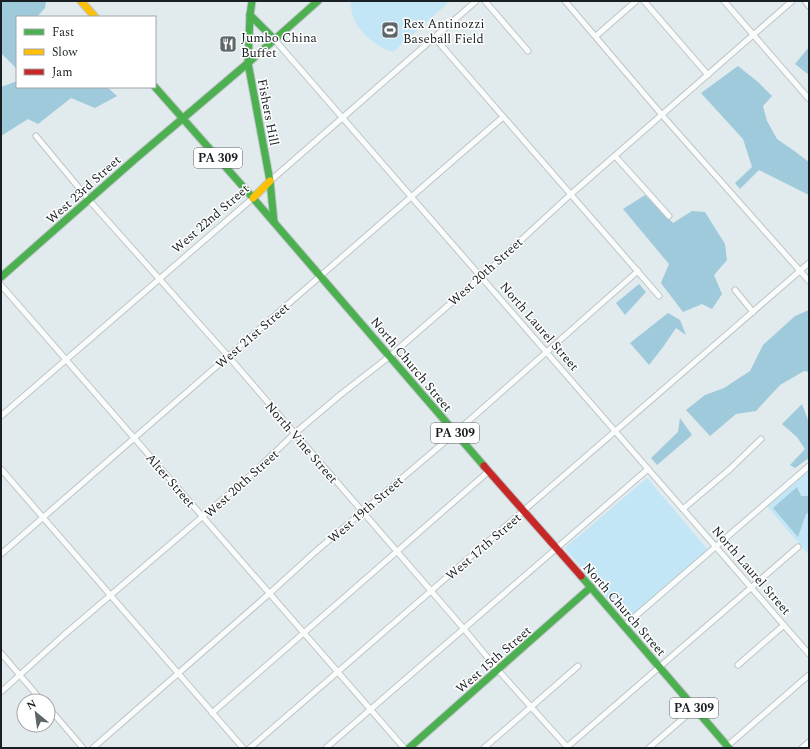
<svg xmlns="http://www.w3.org/2000/svg" width="810" height="749" font-family="Spectral,serif">
<style>
.green{fill:#c2e6f5}
.forest{fill:#9ecadc}
.lines{fill:none;stroke-linecap:round;stroke-linejoin:round}
.street-casing{stroke:#bec5c8;stroke-width:7}
.fast-casing{stroke:#bec5c8;stroke-width:9}
.slow-casing{stroke:#bec5c8;stroke-width:9}
.jam-casing{stroke:#bec5c8;stroke-width:9}
.street{stroke:#fafcfc;stroke-width:5}
.fast{stroke:#4caf50;stroke-width:7}
.slow{stroke:#ffc107;stroke-width:7}
.jam{stroke:#c62828;stroke-width:7}
.labels{text-anchor:middle;stroke-width:3;stroke-linejoin:round;paint-order:stroke}
.shield{fill:#fff;stroke:#5e6264;stroke-width:1}
.shield-label{font-size:12px;font-weight:bold;fill:#191f22}
.poi-label{font-size:13px;fill:#191f22;stroke:#fff;text-anchor:start}
.street-label{font-size:13px;fill:#191f22;stroke:#fff}
</style>
<rect width="100%" height="100%" fill="#e1eaed"/>
<g class="green">
<path d="M351,1h99l-57,51c-21,-6 -44,-27 -42,-51z"/>
<polygon points="809,469 809,555 767,506"/>
<polygon points="647,478 708,550 626,620 565,548"/>
</g>
<g class="forest">
<polygon points="1,1 46,1 45,8 37,17 17,17 17,69 1,53"/>
<polygon points="809,47 809,75 795,64"/>
<polygon points="738,66 758,82 772,96 763,106 767,121 777,139 793,150 809,162 809,195 759,170 740,189 735,183 752,167 743,139 701,93"/>
<polygon points="17,81 17,87 107,87 117,96 95,108 71,98 38,124 28,119 1,136 1,87"/>
<polygon points="645,195 673,223 692,211 705,212 725,244 727,260 714,275 722,294 712,309 702,304 683,312 661,283 669,264 623,209"/>
<polygon points="639,284 646,292 625,315 616,303"/>
<polygon points="809,310 809,372 804,371 780,385 756,411 736,414 710,436 686,410 705,395 724,388 750,371 763,345 795,316"/>
<polygon points="668,313 680,320 686,335 676,328 663,347 649,365 630,343"/>
<polygon points="802,404 809,423 809,458 795,468 790,465 805,449 797,437 782,424"/>
<polygon points="680,418 692,435 657,465 651,458 678,432"/>
<polygon points="797,487 801,496 809,496 809,512 806,514 798,537 773,508"/>
</g>
<g class="lines">
<g class="street-casing">
<g id="street">
<polyline points="485,1 528,51"/>
<polyline points="565,1 662,115 809,281"/>
<polyline points="644,1 708,75"/>
<polyline points="724,1 809,99"/>
<polyline points="805,1 809,6"/>
<polyline points="596,36 636,1"/>
<polyline points="434,37 659,296"/>
<polyline points="274,39 809,654"/>
<polyline points="36,136 89,200 228,356 464,629 498,670 568,748"/>
<polyline points="615,156 669,216"/>
<polyline points="270,181 476,1"/>
<polyline points="1,285 404,748"/>
<polyline points="735,290 753,312"/>
<polyline points="1,416 253,198"/>
<polyline points="1,469 243,748"/>
<polyline points="683,509 730,469 761,439"/>
<polyline points="1,554 503,117"/>
<polyline points="624,626 809,466"/>
<polyline points="1,653 42,701"/>
<polyline points="738,665 784,625"/>
<polyline points="1,692 64,635 250,476 294,434 340,395 390,356 481,277 570,195 792,1"/>
<polyline points="48,707 83,748"/>
<polyline points="212,713 489,471"/>
<polyline points="93,748 270,593 315,552 455,433 638,271"/>
<polyline points="250,748 809,263"/>
<polyline points="326,748 648,469"/>
<polyline points="484,748 578,666"/>
<polyline points="566,748 798,547"/>
<polyline points="649,748 695,708"/>
<polyline points="725,748 809,675"/>
<polyline points="802,748 809,742"/>
</g>
</g>
<g class="fast-casing">
<g id="fast">
<polyline points="252,1 250,15 248,63 270,181 274,222"/>
<polyline points="250,15 274,39"/>
<polyline points="155,87 253,198 484,466"/>
<polyline points="1,277 135,159 248,63 318,1"/>
<polyline points="581,576 729,748"/>
<polyline points="409,748 591,587"/>
</g>
</g>
<g class="slow-casing">
<g id="slow">
<polyline points="81,1 95,17"/>
<polyline points="253,198 270,181"/>
</g>
</g>
<g class="jam-casing">
<polyline id="jam" points="484,466 581,576"/>
</g>
<use href="#street" class="street"/>
<use href="#fast" class="fast"/>
<use href="#slow" class="slow"/>
<use href="#jam" class="jam"/>
</g>
<defs>
<g id="stadium-square" transform="scale(0.9)"><rect x="-9" y="-9" width="18" height="18" rx="4" fill="#5f6669" stroke="#fff"/><path d="M0-5a6.5 5 0 1 0 0 10a6.5 5 0 1 0 0-10ZM-3.5-1.8h7v3.6h-7Z" fill="#fff"/></g>
<g id="restaurant-square" transform="scale(0.9)"><rect x="-9" y="-9" width="18" height="18" rx="4" fill="#5f6669" stroke="#fff"/><path d="M-5-6h1v4h1v-4h1v4h1v-4h1v5L-1.5 .5V6h-2V.5L-5-1ZM5-6V6H3V1.5H1.5Q1.5-4 5-6Z" fill="#fff"/></g>
</defs>
<g fill-rule="evenodd">
<use href="#stadium-square" x="390" y="30"/>
<use href="#restaurant-square" x="228" y="44"/>
</g>
<g class="labels">
<g class="shield">
<rect x="194" y="148" width="48" height="20" rx="3"/>
<rect x="431" y="423" width="48" height="20" rx="3"/>
<rect x="670" y="698" width="48" height="20" rx="3"/>
</g>
<g class="shield-label">
<text x="218" y="162">PA 309</text>
<text x="455" y="437">PA 309</text>
<text x="694" y="712">PA 309</text>
</g>
<g class="poi-label">
<text x="403" y="28">Rex Antinozzi<tspan x="403" dy="15">Baseball Field</tspan></text>
<text x="241" y="42">Jumbo China<tspan x="241" dy="15">Buffet</tspan></text>
</g>
<g class="street-label">
<text transform="translate(269 112) rotate(79)" y="5">Fishers Hill</text>
<text transform="translate(83 189) rotate(-42)" y="5">West 23rd Street</text>
<text transform="translate(210 218) rotate(-41)" y="5">West 22nd Street</text>
<text transform="translate(485 271) rotate(-42)" y="5">West 20th Street</text>
<text transform="translate(540 326) rotate(49)" y="5">North Laurel Street</text>
<text transform="translate(252 335) rotate(-41)" y="5">West 21st Street</text>
<text transform="translate(412 364) rotate(50)" y="5">North Church Street</text>
<text transform="translate(302 442) rotate(49)" y="5">North Vine Street</text>
<text transform="translate(171 480) rotate(49)" y="5">Alter Street</text>
<text transform="translate(241 483) rotate(-42)" y="5">West 20th Street</text>
<text transform="translate(365 509) rotate(-41)" y="5">West 19th Street</text>
<text transform="translate(483 546) rotate(-41)" y="5">West 17th Street</text>
<text transform="translate(752 570) rotate(49)" y="5">North Laurel Street</text>
<text transform="translate(625 609) rotate(49)" y="5">North Church Street</text>
<text transform="translate(493 659) rotate(-41)" y="5">West 15th Street</text>
</g>
</g>
<rect width="810" height="749" fill="none" stroke="#191f22" stroke-width="4"/>
<rect x="16" y="16" width="140" height="72" fill="#ffffff" stroke="#a3a5a7"/>
<rect x="24" y="29" width="20" height="6" fill="#4caf50" stroke="#a3a5a7"/>
<text x="52" y="36" font-size="12" fill="#191f22">Fast</text>
<rect x="24" y="49" width="20" height="6" fill="#ffc107" stroke="#a3a5a7"/>
<text x="52" y="56" font-size="12" fill="#191f22">Slow</text>
<rect x="24" y="69" width="20" height="6" fill="#c62828" stroke="#a3a5a7"/>
<text x="52" y="76" font-size="12" fill="#191f22">Jam</text>
<g transform="translate(36 713) rotate(331)"><circle r="19" fill="#ffffff" stroke="#a3a5a7"/>
<path d="M0-3L7 15L0 10L-7 15Z" fill="#5f6669"/>
<text y="-6" font-size="11" font-weight="bold" text-anchor="middle" fill="#191f22">N</text>
</g>
</svg>
